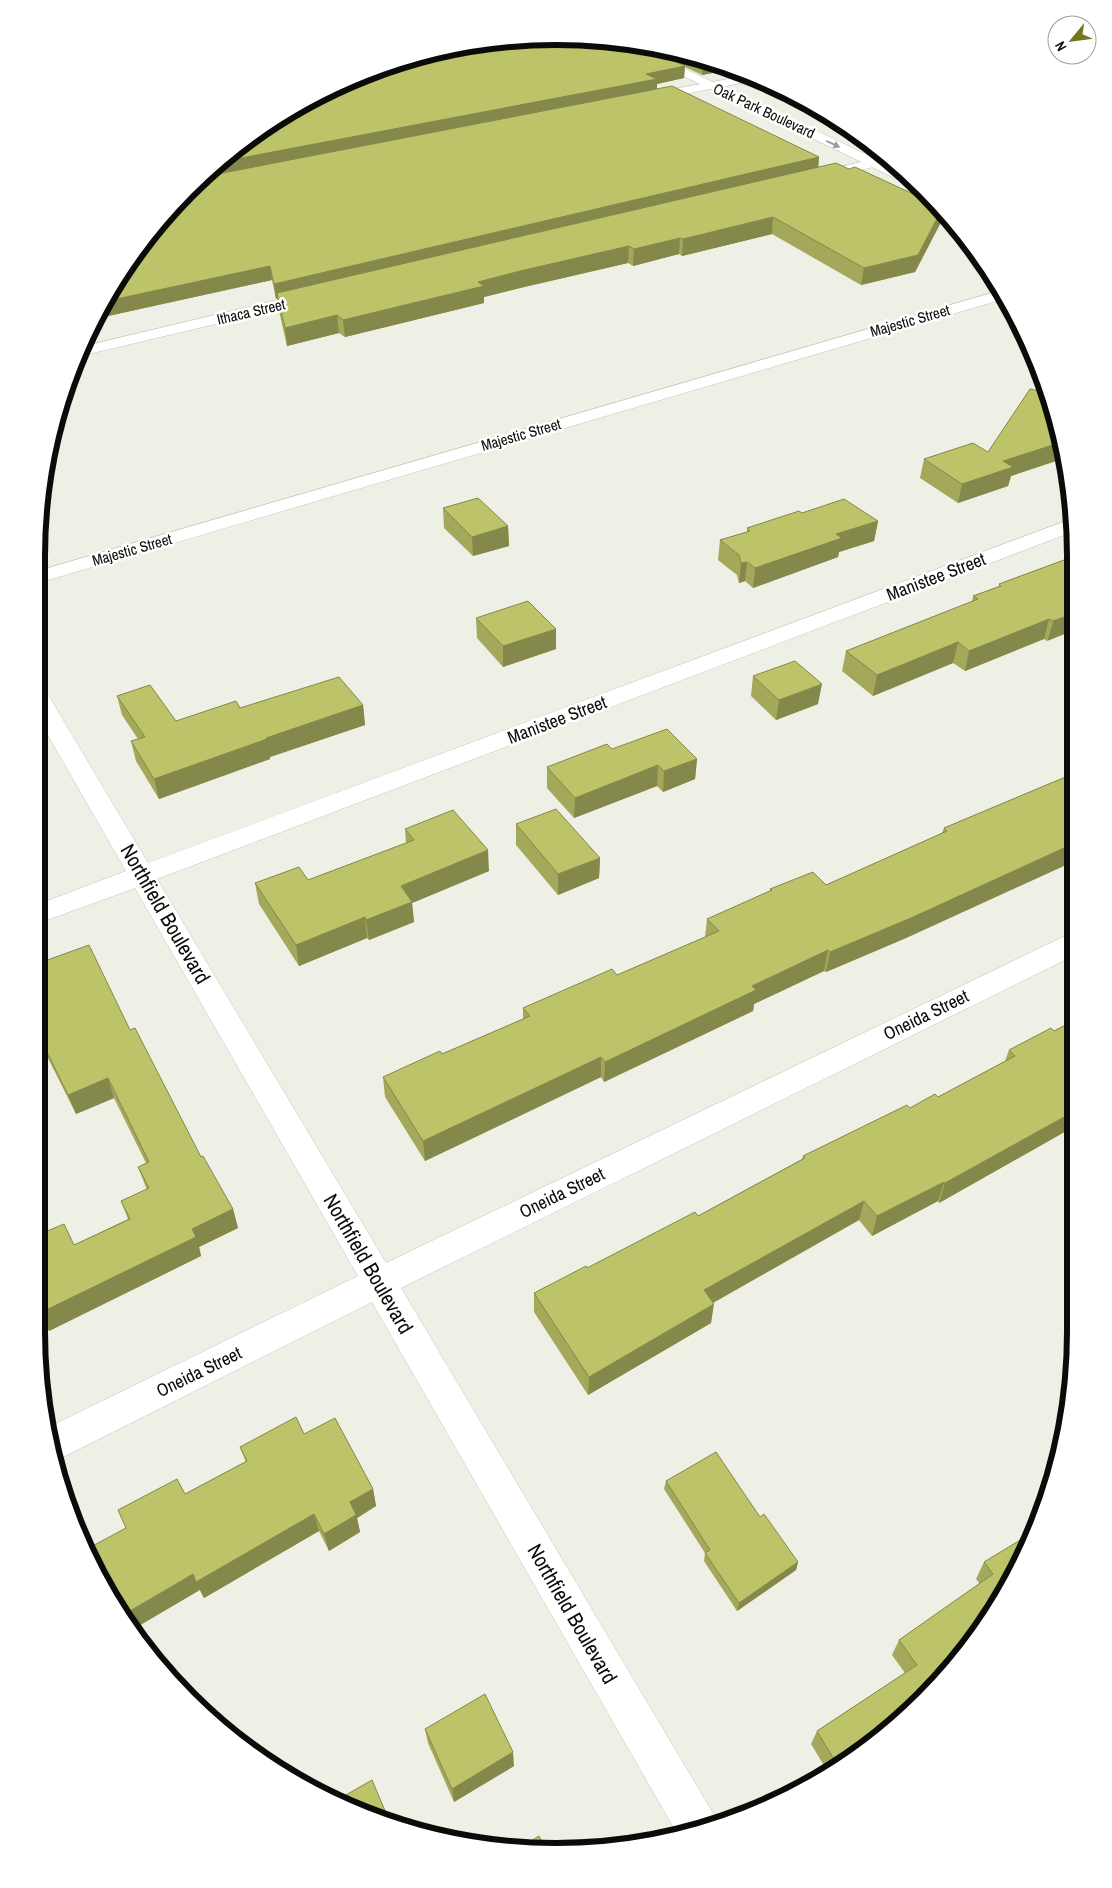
<svg xmlns="http://www.w3.org/2000/svg" width="1112" height="1888" font-family="'Archivo Narrow',sans-serif">
<style>
.lines{fill:none;stroke-linecap:round;stroke-linejoin:round}
.street-casing{stroke:#c4c6bc;stroke-width:1}
.secondary-casing{stroke:#c4c6bc;stroke-width:1}
.street{fill:#fff;fill-rule:evenodd}
.secondary{fill:#fff;fill-rule:evenodd}
.wall{fill:#a3a85a}
.shaded-wall{fill:#84884a}
.building{fill:#bdc369;stroke:#84884a}
.oneway{fill:#9d9e9d}
.labels{text-anchor:middle;stroke-width:5;stroke-linejoin:round;paint-order:stroke}
.far-street-label{font-size:15px;fill:#0b0c09;stroke:#fff}
.street-label{font-size:18px;fill:#0b0c09;stroke:#fff}
.near-street-label{font-size:21px;fill:#0b0c09;stroke:#fff}
.rim{fill:none;stroke:#0b0c09;stroke-width:6}
</style>
<rect width="100%" height="100%" fill="#eeefe5"/>
<g class="lines">
<g class="street-casing">
<g id="street">
<polygon points="751,75 761,79 645,102 639,98 645,94"/>
<polygon points="882,157 890,163 820,180 813,176 815,173"/>
<polygon points="1002,290 1007,298 38,583 38,571"/>
<polygon points="316,291 322,293 324,296 322,299 80,356 85,346"/>
<polygon points="1074,518 1075,531 157,879 386,1263 1065,936 1075,933 1075,955 401,1288 714,1815 719,1825 678,1835 372,1302 55,1461 47,1428 358,1276 135,888 39,923 39,904 126,871 38,718 38,691 46,693 50,698 148,863"/>
</g>
</g>
<g class="secondary-casing">
<polygon id="secondary" points="613,42 632,44 895,168 911,182 903,182"/>
</g>
<use href="#street" class="street"/>
<use href="#secondary" class="secondary"/>
</g>
<g class="wall">
<polygon points="556,36 658,46 733,69 702,75 685,67 684,78 657,84 657,89 819,157 818,167 849,169 939,206 942,209 940,224 915,272 861,285 772,234 682,256 679,254 633,266 628,263 520,288 484,297 484,303 345,337 339,333 287,346 279,311 277,298 276,299 272,280 99,318"/>
<polygon points="1049,393 1062,459 1011,476 1008,486 958,503 920,478 924,459 988,452"/>
<polygon points="443,508 508,526 509,546 473,556 444,528"/>
<polygon points="802,513 878,521 874,541 839,552 838,557 753,588 745,581 739,583 737,575 718,560 720,540 747,532 747,528"/>
<polygon points="1072,557 1047,641 1044,639 965,671 953,663 873,696 842,671 846,651 972,602 973,596 999,586 999,584"/>
<polygon points="476,618 556,649 503,667 477,638"/>
<polygon points="753,676 818,704 776,720 751,696"/>
<polygon points="117,696 176,721 240,708 363,705 365,725 270,757 270,759 159,799 136,761 131,741 138,739 122,715"/>
<polygon points="612,749 697,759 695,779 663,792 657,786 574,818 547,788 547,767"/>
<polygon points="1075,773 1075,863 1070,865 1068,864 906,938 826,972 824,971 754,1004 753,1011 604,1082 601,1077 425,1161 385,1097 383,1077 442,1054 523,1019 523,1008 617,975 705,937 707,919 770,891 770,889 826,885 942,833 944,828"/>
<polygon points="516,824 600,858 599,878 558,895 516,845"/>
<polygon points="405,829 489,871 412,903 414,922 369,940 367,938 299,966 259,904 255,883 308,880 406,843"/>
<polygon points="39,963 130,1030 201,1157 233,1209 238,1228 199,1247 201,1256 49,1331 41,1315 74,1245 128,1219 121,1201 147,1190 138,1167 146,1163 114,1098 76,1114 39,1040"/>
<polygon points="1075,1020 1075,1126 939,1203 938,1201 872,1236 859,1220 713,1303 711,1323 588,1395 534,1312 534,1293 698,1216 802,1159 803,1156 910,1108 938,1097 1005,1061 1009,1050 1054,1031"/>
<polygon points="304,1434 373,1489 376,1506 357,1518 360,1532 329,1551 319,1531 204,1598 200,1590 126,1528 185,1494 246,1462 240,1447"/>
<polygon points="666,1481 760,1517 798,1562 796,1570 737,1611 704,1561 705,1553 664,1489"/>
<polygon points="1032,1533 872,1745 828,1772 811,1744 817,1731 905,1673 892,1655 899,1640 980,1584 976,1579 984,1562"/>
<polygon points="425,1729 514,1766 454,1802 428,1743"/>
</g>
<g class="shaded-wall">
<polygon points="708,62 733,69 702,75 703,63"/>
<polygon points="685,66 684,78 657,84 657,91 198,180 220,162"/>
<polygon points="819,157 818,170 277,293 277,298 276,299 274,284"/>
<polygon points="942,209 940,224 915,272 861,285 864,268"/>
<polygon points="773,217 772,234 682,256 683,239"/>
<polygon points="680,238 679,254 633,266 634,249"/>
<polygon points="629,246 628,263 520,288 484,297 484,303 345,337 343,320 478,282 520,271"/>
<polygon points="270,266 272,280 99,318 107,301"/>
<polygon points="337,315 339,333 287,346 285,328"/>
<polygon points="1059,443 1062,459 1011,476 1008,486 958,503 962,484 1003,461"/>
<polygon points="40,506 44,519 38,521"/>
<polygon points="878,521 874,541 839,552 838,557 753,588 755,568 836,534"/>
<polygon points="508,526 509,546 473,556 472,537"/>
<polygon points="747,562 745,581 739,583 741,563"/>
<polygon points="1075,613 1075,630 1047,641 1053,621"/>
<polygon points="1049,619 1044,639 965,671 969,651"/>
<polygon points="556,629 556,649 503,667 503,646"/>
<polygon points="958,642 953,663 873,696 877,675"/>
<polygon points="822,684 818,704 776,720 779,700"/>
<polygon points="363,705 365,725 270,757 270,759 159,799 154,779 266,738"/>
<polygon points="697,759 695,779 663,792 664,771"/>
<polygon points="658,765 657,786 574,818 575,798"/>
<polygon points="1075,843 1068,864 906,938 826,972 830,952"/>
<polygon points="488,850 489,871 412,903 414,922 369,940 366,920 401,886"/>
<polygon points="1075,851 1075,863 1070,865"/>
<polygon points="600,858 599,878 558,895 558,874"/>
<polygon points="365,917 367,938 299,966 296,945"/>
<polygon points="828,950 824,971 754,1004 753,1011 604,1082 605,1062 752,986"/>
<polygon points="601,1057 601,1077 425,1161 423,1141"/>
<polygon points="108,1078 114,1098 76,1114 68,1095"/>
<polygon points="1075,1111 1075,1126 939,1203 945,1183"/>
<polygon points="944,1182 938,1201 872,1236 877,1216"/>
<polygon points="864,1201 859,1220 702,1309 704,1290"/>
<polygon points="233,1209 238,1228 199,1247 201,1256 49,1331 41,1315 40,1316 40,1310 192,1229"/>
<polygon points="714,1304 711,1323 588,1395 589,1377"/>
<polygon points="373,1489 376,1506 357,1518 360,1532 329,1551 324,1534 350,1502"/>
<polygon points="314,1514 319,1531 204,1598 196,1582"/>
<polygon points="798,1562 796,1570 737,1611 739,1603"/>
<polygon points="193,1574 200,1590 132,1630 123,1615"/>
<polygon points="513,1752 514,1766 454,1802 452,1789"/>
</g>
<g class="building">
<polygon points="556,36 639,44 685,66 646,74 657,79 220,162 267,124 357,76 455,46"/>
<polygon points="686,55 708,62 703,63"/>
<polygon points="672,86 819,157 274,284 270,266 107,301 124,267 189,188 202,177"/>
<polygon points="836,163 849,169 855,167 939,206 942,209 918,255 864,268 773,217 683,239 680,238 634,249 629,246 520,271 478,282 484,286 343,320 337,315 285,328 277,293"/>
<polygon points="1030,389 1049,393 1059,443 1003,461 1013,467 962,484 924,459 973,443 988,452"/>
<polygon points="478,498 508,526 472,537 443,508"/>
<polygon points="844,499 878,521 836,534 842,538 755,568 747,562 741,563 739,555 720,540 750,531 747,528 799,511 802,513"/>
<polygon points="1072,557 1075,559 1075,613 1053,621 1049,619 969,651 958,642 877,675 846,651 978,599 973,596 1001,586 999,584"/>
<polygon points="528,601 556,629 503,646 476,618"/>
<polygon points="795,661 822,684 779,700 753,676"/>
<polygon points="339,677 363,705 266,738 267,739 154,779 131,741 145,737 117,696 150,685 176,721 236,701 240,708"/>
<polygon points="667,729 697,759 664,771 658,765 575,798 547,767 607,744 612,749"/>
<polygon points="1075,773 1075,843 911,918 830,952 828,950 752,986 756,990 605,1062 601,1057 423,1141 383,1077 440,1051 442,1054 530,1016 523,1008 612,969 617,975 719,931 707,919 772,890 770,889 813,872 826,885 947,831 944,828"/>
<polygon points="556,809 600,858 558,874 516,824"/>
<polygon points="453,810 488,850 401,886 412,902 366,920 365,917 296,945 255,883 299,867 308,880 414,840 405,829"/>
<polygon points="89,945 130,1030 135,1028 201,1157 203,1156 233,1209 192,1229 196,1237 40,1313 40,1234 64,1224 74,1245 130,1219 121,1201 149,1188 138,1167 149,1162 108,1078 68,1095 39,1036 39,963"/>
<polygon points="1075,1020 1075,1111 945,1183 944,1182 877,1216 864,1201 704,1290 714,1304 589,1377 534,1293 586,1266 587,1268 695,1212 698,1216 805,1158 803,1156 907,1105 910,1108 935,1094 938,1097 1015,1056 1009,1050 1051,1028 1054,1031"/>
<polygon points="296,1417 304,1434 335,1418 373,1489 350,1502 356,1515 324,1534 314,1514 196,1582 193,1574 123,1615 90,1562 85,1550 126,1528 118,1510 177,1479 185,1494 247,1461 240,1447"/>
<polygon points="716,1452 760,1517 764,1514 798,1562 739,1603 705,1553 710,1550 666,1481"/>
<polygon points="1032,1533 988,1621 924,1699 872,1745 838,1766 817,1731 917,1665 899,1640 993,1574 984,1562"/>
<polygon points="485,1694 513,1752 452,1789 425,1729"/>
<polygon points="372,1780 391,1825 339,1799"/>
<polygon points="539,1836 547,1851 518,1849"/>
</g>
<defs><path id="oneway-solid" d="M-6-.8H1V-3.2L6.5 0L1 3.2V.8H-6Z" transform="scale(1.25)"/></defs>
<use class="oneway" href="#oneway-solid" transform="translate(833 144) rotate(25)"/>
<g class="labels">
<g class="far-street-label">
<text transform="translate(764 111) rotate(25)" y="5">Oak Park Boulevard</text>
<text transform="translate(251 312) rotate(-13)" y="5">Ithaca Street</text>
<text transform="translate(910 321) rotate(-16)" y="5">Majestic Street</text>
<text transform="translate(521 435) rotate(-16)" y="5">Majestic Street</text>
<text transform="translate(132 550) rotate(-16)" y="5">Majestic Street</text>
</g>
<g class="street-label">
<text transform="translate(936 577) rotate(-21)" y="6">Manistee Street</text>
<text transform="translate(557 720) rotate(-21)" y="6">Manistee Street</text>
<text transform="translate(926 1015) rotate(-26)" y="6">Oneida Street</text>
<text transform="translate(562 1193) rotate(-26)" y="6">Oneida Street</text>
<text transform="translate(199 1372) rotate(-26)" y="6">Oneida Street</text>
</g>
<g class="near-street-label">
<text transform="translate(165 914) rotate(60)" y="7">Northfield Boulevard</text>
<text transform="translate(368 1264) rotate(60)" y="7">Northfield Boulevard</text>
<text transform="translate(572 1614) rotate(60)" y="7">Northfield Boulevard</text>
</g>
</g>
<path d="M0 0H1112V1888H0ZM556 45H556A511 511 0 0 1 1067 556V1332A511 511 0 0 1 556 1843H556A511 511 0 0 1 45 1332V556A511 511 0 0 1 556 45Z" fill="#fff" fill-rule="evenodd"/>
<path class="rim" d="M556 45H556A511 511 0 0 1 1067 556V1332A511 511 0 0 1 556 1843H556A511 511 0 0 1 45 1332V556A511 511 0 0 1 556 45Z"/>
<g transform="translate(1072 40) rotate(241)"><circle r="24" fill="#ffffff" stroke="#9d9e9d"/>
<path d="M0-4L9 19L0 12L-9 19Z" fill="#72771f"/>
<text y="-8" font-size="14" font-weight="bold" text-anchor="middle" fill="#0b0c09">N</text>
</g>
</svg>
